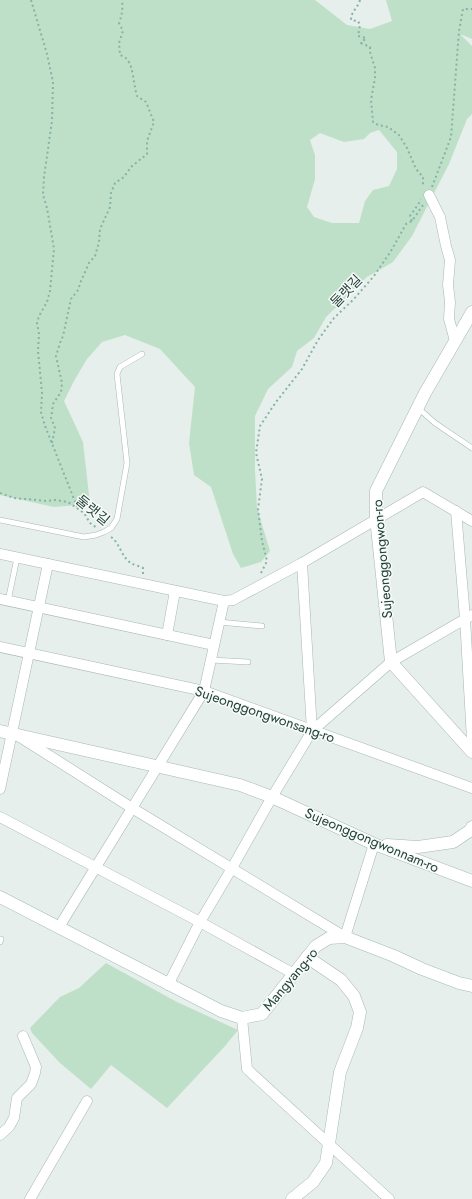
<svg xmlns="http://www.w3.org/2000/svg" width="472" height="1199" font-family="Jost,'Noto Sans KR',sans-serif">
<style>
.green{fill:#bfe0c8;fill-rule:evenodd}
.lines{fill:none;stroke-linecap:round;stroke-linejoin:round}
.service-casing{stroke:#a8b8b2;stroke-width:6}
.minor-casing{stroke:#a8b8b2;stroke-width:11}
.tertiary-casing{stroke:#a8b8b2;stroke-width:13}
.secondary-casing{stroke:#a4bbb3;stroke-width:13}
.path{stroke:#86b3a5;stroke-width:2;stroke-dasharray:2 3;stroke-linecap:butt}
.service{stroke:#fff;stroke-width:5}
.minor{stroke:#fff;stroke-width:10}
.tertiary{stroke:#fff;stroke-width:12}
.secondary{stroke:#fff;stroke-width:12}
.labels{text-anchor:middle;stroke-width:3;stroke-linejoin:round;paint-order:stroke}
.street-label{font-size:14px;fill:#24423a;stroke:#f7fbf9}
</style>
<rect width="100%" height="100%" fill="#e6efeb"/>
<g class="green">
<path d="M0,0h315l32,25 23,4 22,-8 -6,-21h86v39l-12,-5 12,12v68l-5,5 -18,45 -37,72 -19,26 -26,15 -41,40 -12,21 -17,13 -5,16 -24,22 -13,27v54l2,38 13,43 -9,11 -20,6 -8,-14 -22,-67 -17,-12 -5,-32 6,-56 -35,-38 -35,-14 -23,7 -15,17 -13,22 -10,20 19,41 7,62 -36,3 -54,-12zM379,130l18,22v17l-8,17 -16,4 -8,11 -6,22h-27l-18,-6 -7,-10 8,-28v-24l-5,-15 10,-7 24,9 20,-3 6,-6z"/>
<polygon points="106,963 177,1002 238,1030 225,1046 167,1108 111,1065 91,1089 60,1063 32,1033 30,1028 60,997 79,988"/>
</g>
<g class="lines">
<g class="service-casing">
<g id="service">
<polyline points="418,408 435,423 472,448"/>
<polyline points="0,520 84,537 96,535 104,532 111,528 117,519 127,463 117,374 120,367 142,354"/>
<polyline points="8,601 17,558"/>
<polyline points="219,622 262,626"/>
<polyline points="211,660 248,662"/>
<polyline points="0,939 1,939 0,942"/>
</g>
</g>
<g class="minor-casing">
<g id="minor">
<polyline points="429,195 440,217 446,246 450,260 448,285 450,302 449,319 455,341"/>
<polyline points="456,511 465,618 472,740"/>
<polyline points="0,554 224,601 233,600 302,563 423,492 472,521"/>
<polyline points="302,563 312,731"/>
<polyline points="0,599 214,645"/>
<polyline points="167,635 175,591"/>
<polyline points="0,647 204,691 472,788"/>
<polyline points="20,737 132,808 345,937 374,844"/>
<polyline points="0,789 48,564"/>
<polyline points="0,817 200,922 294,974"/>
<polyline points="59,927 204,691 224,601"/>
<polyline points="168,985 200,922 232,868 272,797 312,731 391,662 472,615"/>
<polyline points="242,1018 247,1069 389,1199"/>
<polyline points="0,1135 9,1127 14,1118 17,1098 31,1084 35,1073 36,1067 23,1036"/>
<polyline points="30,1199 87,1101"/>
</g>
</g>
<g class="tertiary-casing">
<g id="tertiary">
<polyline points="472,312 425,393 376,491 376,518 391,662 472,752"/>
<polyline points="0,731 240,785 272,797 374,844 472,881"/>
<polyline points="387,845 418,847 453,842 471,830 472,827"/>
<polyline points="292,1199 313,1182 326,1163 340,1072 357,1028 360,1012 354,996 341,980 307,957"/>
</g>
</g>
<g class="secondary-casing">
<polyline id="secondary" points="0,897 221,1011 242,1018 262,1014 316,946 329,938 345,937 394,956 422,969 459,983 472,986"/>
</g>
<g class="path">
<polyline points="31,0 47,54 53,82 52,121 44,177 43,195 47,208 54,249 50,291 47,302 39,316 37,323 39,334 38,351 42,393 41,412 45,426 78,509"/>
<path d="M360,0c-2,8 -9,11 -9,20l7,1 2,4 -2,11 8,2 -5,5 9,4v5l5,16v10l-4,22 2,22 5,3 10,2 11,8 8,13 9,21 7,8v10"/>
<polyline points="432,187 451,137 459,31 463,9 472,9"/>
<polyline points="412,221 410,216 419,203 420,199"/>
<path d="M52,443l3,-15 -4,-10 1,-6 1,-8 8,-12 1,-9 -6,-27 4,-13 3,-7 8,-37 7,-9 3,-9 8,-18 6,-7 4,-14 1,-13 10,-22 1,-14 4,-10 9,-6 7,-10 16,-13v-13l7,-19 -8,-20 -9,-6c-3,-9 -4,-30 -9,-35 -1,-3 -5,-5 -8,-6l-1,-12 4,-12 -4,-8c3,-8 4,-14 3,-23"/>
<polyline points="0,493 14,498 47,501 55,500 68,502 84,513 90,523 97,528"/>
<path d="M111,537c9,6 10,20 20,26 3,2 8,3 12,5v7"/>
<polyline points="261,573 267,561 262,541 258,509 262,479 256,453 260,426 276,402 302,369 318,340 334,318 354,299 374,276 391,251 406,224 412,221 423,205"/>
</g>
<use href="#service" class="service"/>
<use href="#minor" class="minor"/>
<use href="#tertiary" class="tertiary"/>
<use href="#secondary" class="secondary"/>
</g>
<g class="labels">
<g class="street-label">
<text transform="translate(346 291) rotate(-46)" y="5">둘랫길</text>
<text transform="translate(93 510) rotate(39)" y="5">둘랫길</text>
<text transform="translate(382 559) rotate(-95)" y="5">Sujeonggongwon-ro</text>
<text transform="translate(265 714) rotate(19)" y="5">Sujeonggongwonsang-ro</text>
<text transform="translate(372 840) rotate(23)" y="5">Sujeonggongwonnam-ro</text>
<text transform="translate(290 979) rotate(-50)" y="5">Mangyang-ro</text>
</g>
</g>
</svg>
